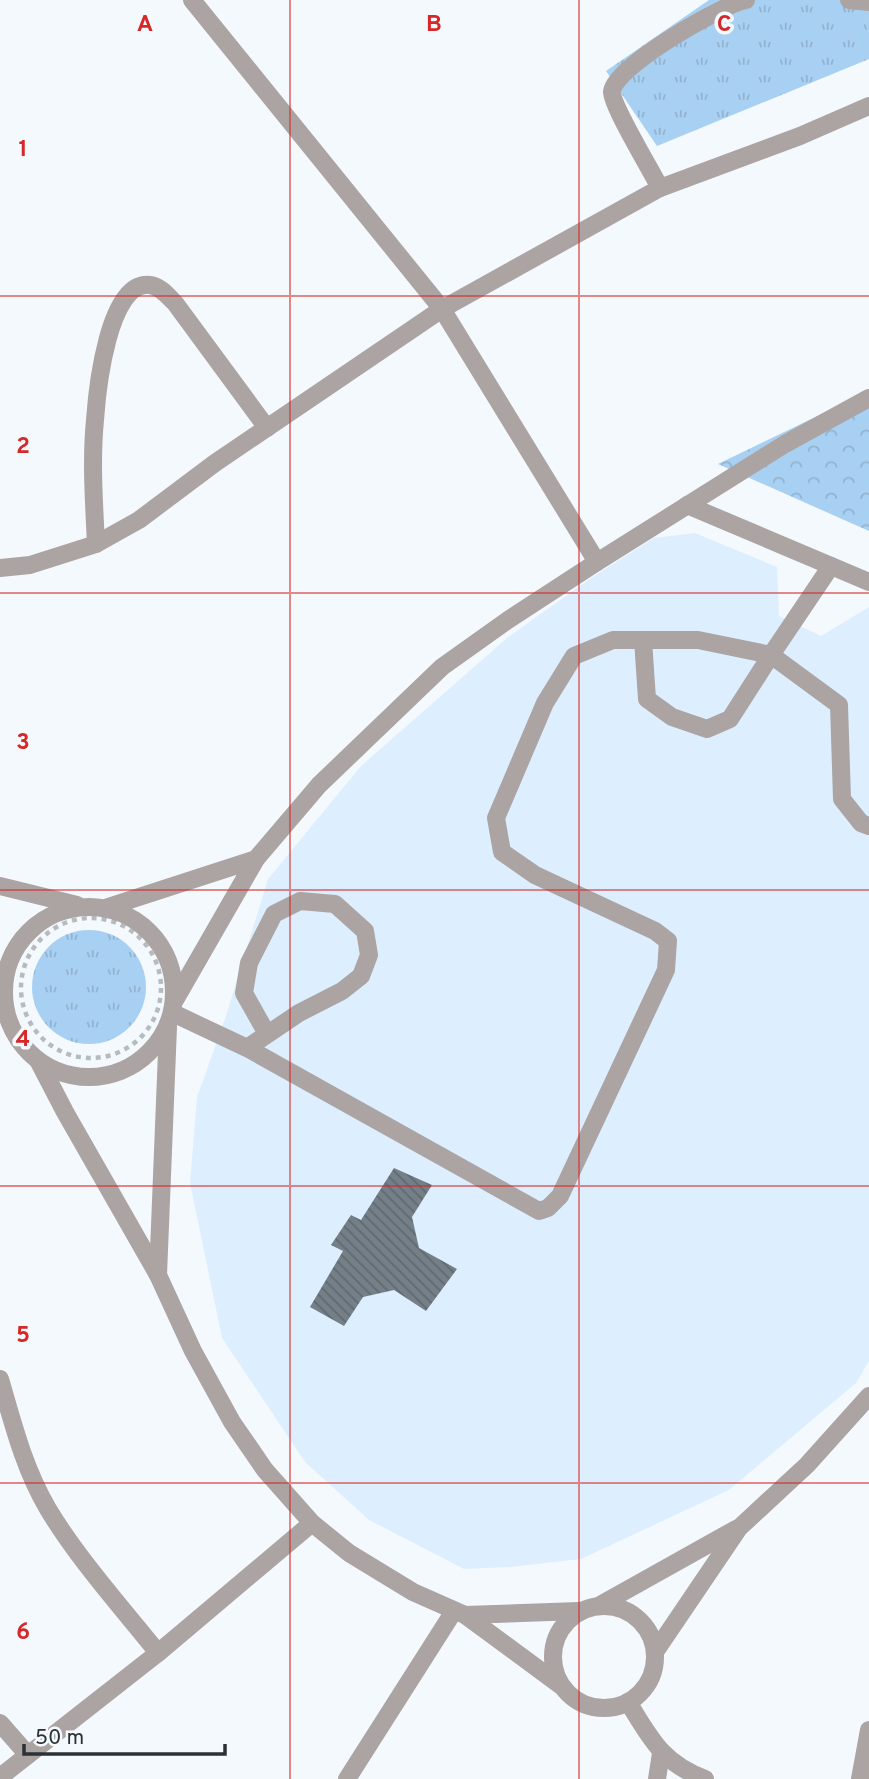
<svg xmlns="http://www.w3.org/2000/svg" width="869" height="1779" font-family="Overpass,sans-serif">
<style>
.built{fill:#ddefff}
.grass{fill:url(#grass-tufts)}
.forest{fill:url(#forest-crowns)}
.building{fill:url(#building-back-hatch)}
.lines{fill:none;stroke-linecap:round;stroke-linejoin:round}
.path{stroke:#b6bbbf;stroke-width:4.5;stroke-dasharray:5 5;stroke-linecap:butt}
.minor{stroke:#aba4a3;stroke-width:18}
.grid{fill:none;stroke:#d62828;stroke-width:2;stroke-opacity:0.55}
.grid-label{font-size:23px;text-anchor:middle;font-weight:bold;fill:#d62828;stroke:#f4f9fd;stroke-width:7;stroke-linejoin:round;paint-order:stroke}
</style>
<defs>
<pattern id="grass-tufts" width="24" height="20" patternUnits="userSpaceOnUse" patternTransform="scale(1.75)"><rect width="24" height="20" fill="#a8d0f2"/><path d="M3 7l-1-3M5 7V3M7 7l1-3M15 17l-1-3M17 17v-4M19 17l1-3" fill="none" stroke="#91b3d0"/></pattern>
<pattern id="forest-crowns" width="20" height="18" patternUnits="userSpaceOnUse" patternTransform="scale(1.75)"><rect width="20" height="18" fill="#a8d0f2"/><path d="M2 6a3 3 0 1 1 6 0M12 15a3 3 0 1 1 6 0" fill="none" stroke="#91b3d0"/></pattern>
<pattern id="building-back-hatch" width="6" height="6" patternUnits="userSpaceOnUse" patternTransform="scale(1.75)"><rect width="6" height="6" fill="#747f88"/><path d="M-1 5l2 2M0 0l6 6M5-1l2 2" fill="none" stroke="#5f6970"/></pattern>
</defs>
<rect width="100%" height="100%" fill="#f4f9fd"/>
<polygon class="built" points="695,533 777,567 779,616 821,636 869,607 869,1361 856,1383 729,1490 581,1559 510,1567 464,1569 369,1520 305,1462 222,1338 190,1183 197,1097 224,1022 268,879 361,766 507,638 591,578 654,538"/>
<g class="grass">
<polygon points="709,0 869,0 869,59 657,146 606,71"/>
<circle cx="89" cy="987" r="57"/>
</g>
<polygon class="forest" points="869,391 869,531 718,464"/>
<polygon class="building" points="394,1168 432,1185 412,1217 419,1248 457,1269 426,1311 394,1290 363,1297 344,1326 310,1307 343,1251 331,1245 351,1215 361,1220"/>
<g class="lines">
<circle class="path" cx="91" cy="988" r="70"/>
<g class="minor">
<polyline points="192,0 442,309 597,562"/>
<polyline points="849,0 869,2"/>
<path d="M660,188c-9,-18 -48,-82 -48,-96 0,-24 111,-88 134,-92"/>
<polyline points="687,505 869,582"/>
<path d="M96,544c-2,-41 -5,-84 -1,-124 2,-29 13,-140 55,-135 10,1 18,11 25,18l92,125"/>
<polyline points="0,568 30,565 96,544 139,520 215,463 442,309 660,188 800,136 869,106"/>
<polyline points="643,640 647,699 672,717 707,729 730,719 771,655 839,705 842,799 861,823 869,826"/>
<polyline points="0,886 77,905"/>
<circle cx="89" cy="992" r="85"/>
<polyline points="105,908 256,859"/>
<polyline points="175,1000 256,859 319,785 442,667 508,620 597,562 785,444 869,398"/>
<polyline points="173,1013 247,1048 539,1211 548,1208 560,1196 666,970 668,941 655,931 535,875 502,852 496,818 545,703 574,656 613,640 698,640 771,655 831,566"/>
<polyline points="247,1048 299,1013 342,991 361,976 369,955 365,931 335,904 300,901 274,914 249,963 244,993 267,1034"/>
<polyline points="39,1062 65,1112 158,1275 193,1351 232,1422 265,1470 312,1523 349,1553 413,1592 465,1615 560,1685"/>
<polyline points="158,1275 168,1027"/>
<path d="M0,1379c13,45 24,89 48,130 30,50 74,99 110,144"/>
<polyline points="600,1605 736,1529"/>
<circle cx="604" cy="1657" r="51"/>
<polyline points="465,1615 579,1611"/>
<polyline points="655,1652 739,1528 807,1465 869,1396"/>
<path d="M628,1702c23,37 34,61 77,77"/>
<polyline points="0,1723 28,1755"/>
<polyline points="0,1777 158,1653 312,1523"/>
<polyline points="347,1779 454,1611"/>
<polyline points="657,1779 661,1753"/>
<polyline points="860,1779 869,1730"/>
</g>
</g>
<path class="grid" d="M290,0v1779M579,0v1779M0,296h869M0,593h869M0,890h869M0,1186h869M0,1483h869"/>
<g class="grid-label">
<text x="145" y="31">A</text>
<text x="434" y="31">B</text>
<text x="724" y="31">C</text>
<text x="23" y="156">1</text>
<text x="23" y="453">2</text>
<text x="23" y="749">3</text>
<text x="23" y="1046">4</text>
<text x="23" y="1342">5</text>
<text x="23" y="1639">6</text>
</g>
<path d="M24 1744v10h201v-10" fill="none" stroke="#2c3135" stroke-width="3.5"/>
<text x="35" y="1744" font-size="21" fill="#2c3135" stroke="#f4f9fd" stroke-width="5" paint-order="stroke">50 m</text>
</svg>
